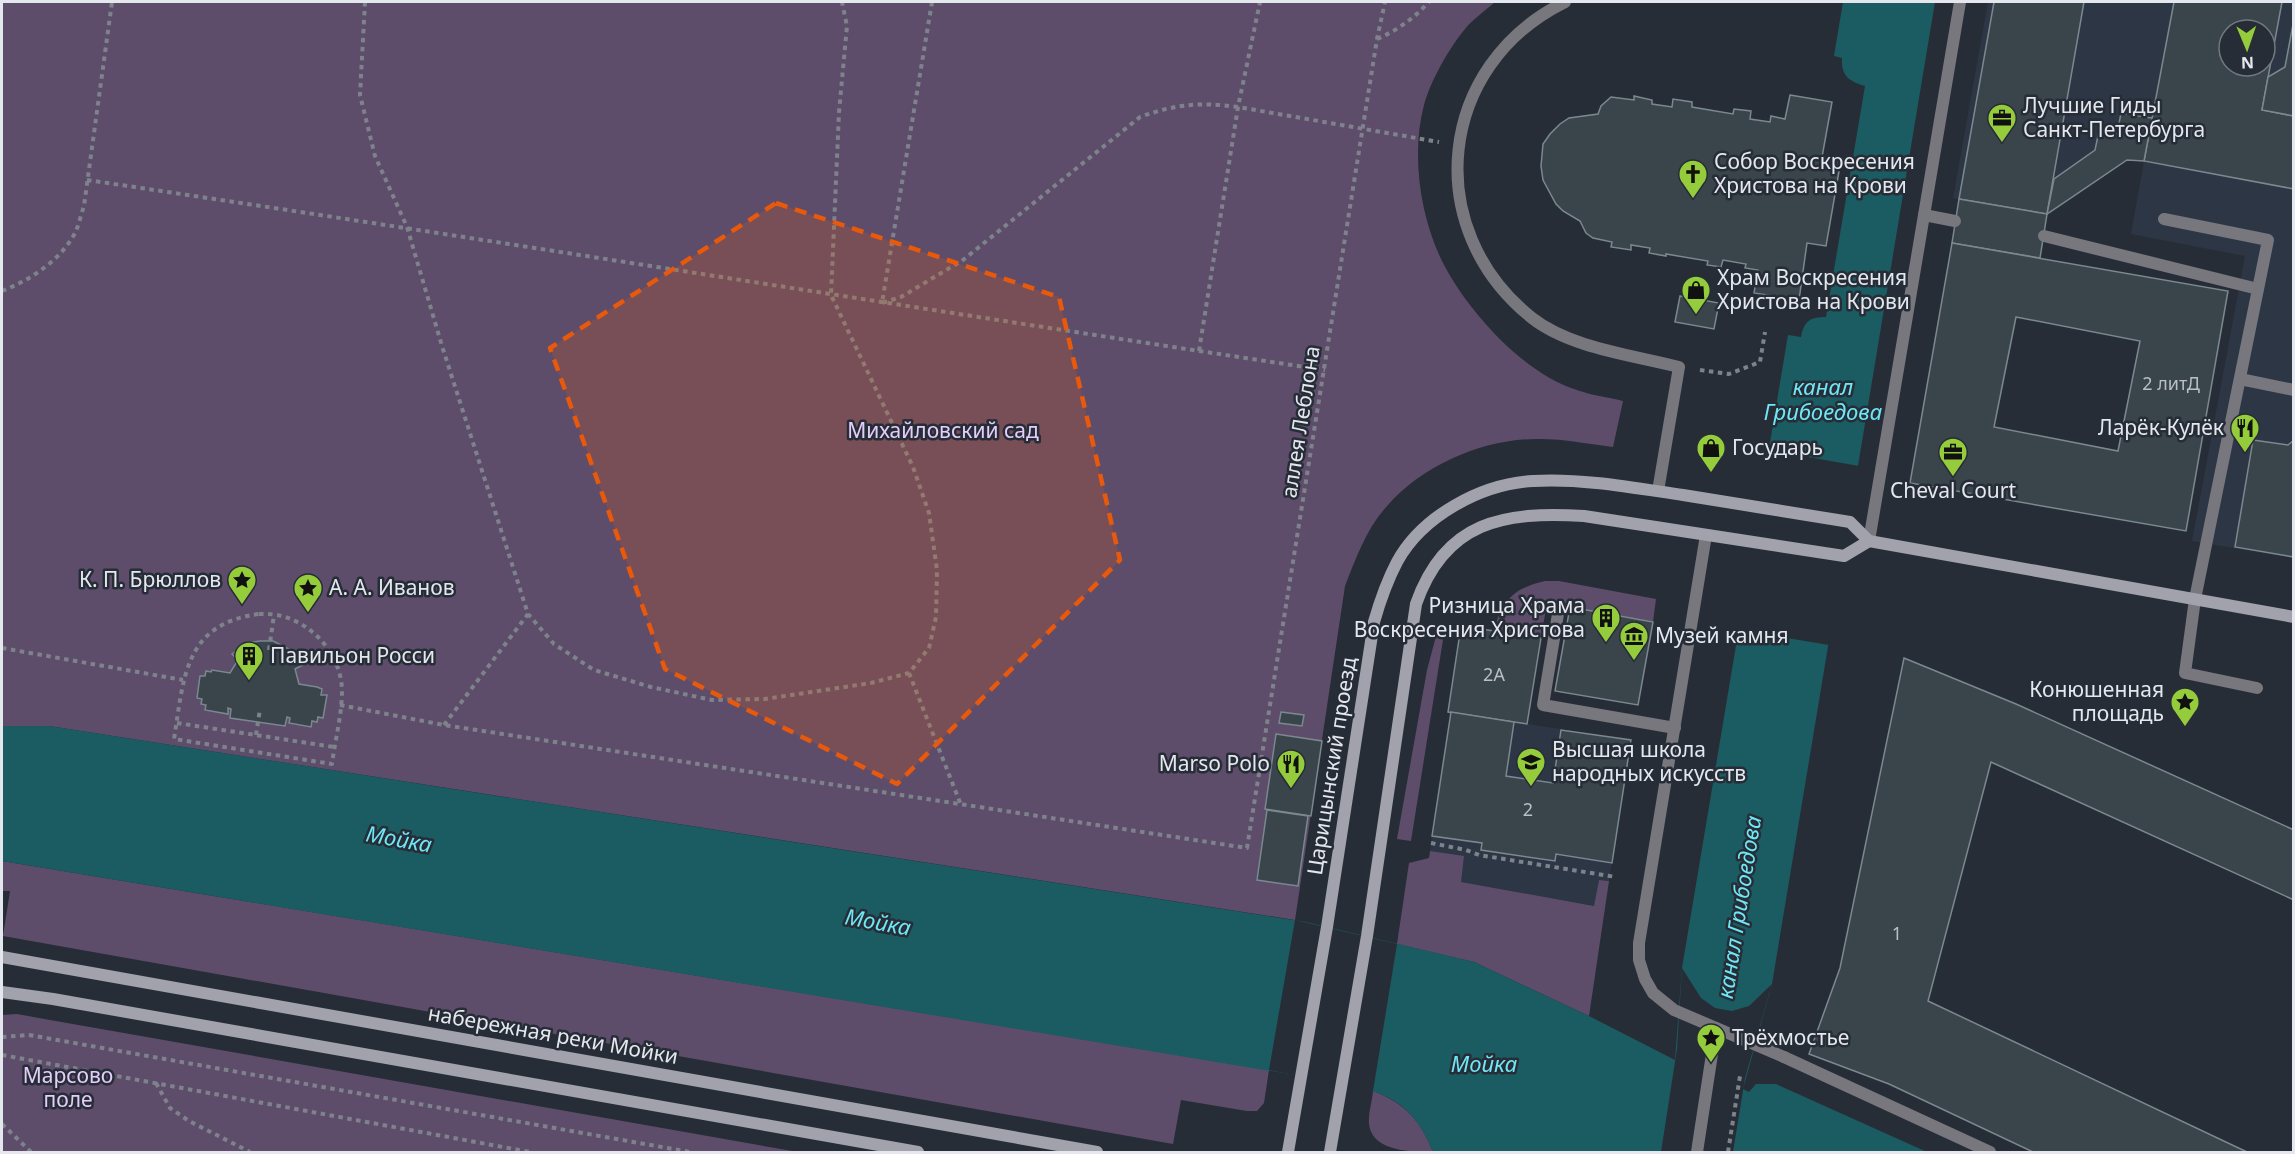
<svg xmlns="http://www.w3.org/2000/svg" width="2295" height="1154" font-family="'Noto Sans',sans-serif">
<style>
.built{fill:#2c3645;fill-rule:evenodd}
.green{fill:#5d4d6b}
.water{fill:#1b5b62}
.pier{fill:#272d37}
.building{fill:#39454b;stroke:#7b888f;stroke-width:1.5;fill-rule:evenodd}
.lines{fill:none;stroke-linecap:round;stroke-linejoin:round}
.path{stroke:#7e838b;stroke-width:4;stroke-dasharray:4.5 4.5;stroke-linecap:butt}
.service{stroke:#77777d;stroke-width:12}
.pedestrian{stroke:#77777d;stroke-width:12}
.minor{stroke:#77777d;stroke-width:12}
.secondary{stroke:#a1a2ab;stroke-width:12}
.marked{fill:#e8590c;fill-opacity:0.2;stroke:#e8590c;stroke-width:4.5;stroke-dasharray:12 8;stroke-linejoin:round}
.labels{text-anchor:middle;stroke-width:5;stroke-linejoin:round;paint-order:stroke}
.number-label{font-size:18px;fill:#b9bfc5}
.poi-label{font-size:21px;fill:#e4e8ee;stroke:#272d37;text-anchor:start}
.street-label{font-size:21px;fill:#e4e8ee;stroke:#272d37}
.park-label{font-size:21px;fill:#e4cdfa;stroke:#272d37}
.water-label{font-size:22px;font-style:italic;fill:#6fe7f5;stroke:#272d37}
</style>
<rect width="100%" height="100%" fill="#272d37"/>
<g class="built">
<path d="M1988,2h305v556l-101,-17 53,-285 -114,-22 13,-73 -17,-1 -80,54 -94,-16zM2229,30h36v36h-36z"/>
<polygon points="1461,626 1541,638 1528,724 1631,740 1609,881 1599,880 1595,906 1460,882 1464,857 1430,851 1451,713 1448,712"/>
</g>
<g class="green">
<path d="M2,2h1493c-10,9 -22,17 -30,27 -16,19 -35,53 -41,76 -13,49 -4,111 18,156 24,48 80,111 132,128 15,6 33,8 49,12l-10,46c-24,-3 -48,-8 -73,-8 -54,-1 -116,25 -152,66 -21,22 -32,53 -43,81l-50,334 -1246,-194h-47z"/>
<path d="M1545,581h14l97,18 -3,23 -106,-19 -6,35 -47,-8c8,-30 20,-42 51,-49z"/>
<polygon points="1439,625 1445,627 1411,841 1397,839 1427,670"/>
<polygon points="1430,851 1464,856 1461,882 1594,906 1599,880 1609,881 1589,1016 1474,962 1397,944 1409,863 1429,858"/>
<polygon points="2,861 1269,1070 1264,1103 1257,1111 1247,1111 1181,1100 1173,1144 3,936 10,891 2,891"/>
<polygon points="17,1014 50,1020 798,1152 2,1152 2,1015"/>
<path d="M1373,1091c32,12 48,30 60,61 -20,0 -61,0 -64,-28 -1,-10 3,-22 4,-33z"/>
</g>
<path class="water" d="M1843,2h92l-163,982 -29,105 6,3 7,-8h20l151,68h-494c-26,-67 -71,-63 -132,-76l-1299,-215v-135h47l1257,196 168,40 115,54 86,44 7,-92 106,-633 13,2c3,-16 9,-20 25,-20l39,-231c-16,-5 -24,-10 -23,-28l-8,-2z"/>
<g class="pier">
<polygon points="1768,450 1859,466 1829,645 1738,630"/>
<polygon points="1295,920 1397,944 1373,1091 1269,1070"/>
<polygon points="1682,968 1701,998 1715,1008 1732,1011 1749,1006 1772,984 1745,1078 1733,1152 1661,1152 1677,1049"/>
</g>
<g class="building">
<polygon points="1994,2 2084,2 2047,214 1959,199"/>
<path d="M2174,2h108l-20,108 32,6v73l-150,-28zM2229,30h36v36h-36z"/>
<polygon points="2294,19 2294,116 2262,110 2268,77 2285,67"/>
<polygon points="1790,95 1832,102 1822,157 1841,160 1826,246 1807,243 1799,300 1754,293 1758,270 1745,268 1746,264 1723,260 1721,267 1707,265 1708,261 1666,254 1666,256 1649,253 1650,248 1631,245 1631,250 1611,247 1612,242 1593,238 1586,233 1580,221 1563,211 1556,204 1543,180 1541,166 1543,144 1550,134 1560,124 1569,118 1598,114 1601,106 1611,97 1634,100 1634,96 1652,100 1652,104 1672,107 1673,99 1692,102 1692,107 1733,114 1734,109 1751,111 1750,119 1770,122 1771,116 1785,119"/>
<polygon points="2121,113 2152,118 2144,161 2127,160 2047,214 2054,179 2095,150 2099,131 2117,134"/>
<polygon points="1959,199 2047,214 2040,258 1952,243"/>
<path d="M1952,243l276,48 -42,240 -276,-48zM2016,317l124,24 -22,110 -124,-24z"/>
<polygon points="1680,296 1719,303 1714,329 1675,322"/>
<polygon points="2253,440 2288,445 2294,440 2294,557 2235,547"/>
<polygon points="1570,607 1653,622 1638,705 1555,691"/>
<polygon points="1461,626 1541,638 1527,724 1448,712"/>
<polygon points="260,641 273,641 291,650 303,665 295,669 299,684 317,687 322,689 321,695 327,695 323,718 318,717 317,722 312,721 311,727 289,723 290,718 287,717 285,726 230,718 231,709 228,708 228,714 205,710 206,705 201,704 202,699 197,698 200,676 205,676 206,671 211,672 212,670 230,673 238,660 232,654 248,643"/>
<polygon points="1904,658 2016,704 2294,830 2294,900 1991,762 1928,1001 2247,1152 2033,1152 1889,1084 1809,1054 1840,968"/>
<polygon points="1281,712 1304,715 1302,726 1279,723"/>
<polygon points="1451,712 1514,722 1506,776 1553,783 1561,730 1631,740 1612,863 1556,854 1555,861 1481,850 1482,843 1432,836"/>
<polygon points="1276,734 1322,741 1311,816 1265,809"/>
<polygon points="1267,810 1308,816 1298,886 1257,880"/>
</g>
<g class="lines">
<g class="path">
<polyline points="365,2 360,95 375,156 407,227 442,346 528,614 554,644 594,670 651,687 712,700 765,699 871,683 909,673 929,648 936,617 937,570 929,513 913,467 831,295 839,112 847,26 842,2"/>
<path d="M932,2l-50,301 19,-6 62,-37 177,-143c36,-13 60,-15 98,-10l201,35"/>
<path d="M1377,39c21,-9 37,-21 52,-37"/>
<path d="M87,180c413,61 825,128 1238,190"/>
<path d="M2,291c28,-11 58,-30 73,-58 4,-8 6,-19 9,-27l28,-204"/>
<polyline points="1199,351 1238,107 1260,2"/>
<polyline points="1700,370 1729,374 1760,362 1765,332"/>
<path d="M259,614c8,0 16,0 23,2 33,9 59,40 60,74 0,25 -7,50 -10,74l-158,-25c10,-62 10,-115 85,-125z"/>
<polyline points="2,648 183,680"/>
<polyline points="269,650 274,615"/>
<polyline points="909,673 961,805"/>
<polyline points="340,705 444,725 1247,848 1377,39 1385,2"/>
<polyline points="177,723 334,747"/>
<polyline points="444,725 528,614"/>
<polyline points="256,735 260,709"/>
<polyline points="1431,843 1466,850 1479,855 1616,877"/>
<polyline points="2,1037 29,1035 690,1152"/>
<polyline points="2,1055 530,1152"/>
<polyline points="156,1083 170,1108 189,1121 250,1152"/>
<polyline points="2,1124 31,1152"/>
<polyline points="1728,1152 1740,1076"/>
</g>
<g class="service">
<polyline points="1924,215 1955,221"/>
<polyline points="2164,219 2268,240 2195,599 2185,673 2257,688"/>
<polyline points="2044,236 2258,289"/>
<polyline points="2240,379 2294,390"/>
<polyline points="1558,614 1543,705 1675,728"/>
<polyline points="1784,1057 1990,1152"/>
</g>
<g class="pedestrian">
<path d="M1565,2c-128,63 -145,227 -33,316 38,30 101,37 147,49l-21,124"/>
<polyline points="1697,1152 1716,1028"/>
</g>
<g class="minor">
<polyline points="1706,535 1639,943 1639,960 1645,979 1653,993 1674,1010 1784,1057"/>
<polyline points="1869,541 1960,2"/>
</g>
<g class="secondary">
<polyline points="1869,541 2294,617"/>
<polyline points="2,957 1097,1152"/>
<polyline points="2,992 53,999 918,1152"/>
<path d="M1288,1152l39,-225 47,-305c6,-21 13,-41 23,-60 25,-46 84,-78 136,-81 49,-3 102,7 150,14 56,9 111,18 167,27l19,19"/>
<path d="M1330,1152l37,-216 49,-332c29,-83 88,-93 168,-88l260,40 25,-15"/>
</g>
</g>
<path class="marked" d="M776,203l283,94 61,263 -223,224 -232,-115 -115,-321z"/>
<defs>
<g id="office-pin" transform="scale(1.5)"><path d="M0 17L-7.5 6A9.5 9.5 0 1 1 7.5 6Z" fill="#95cc3b" stroke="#272d37"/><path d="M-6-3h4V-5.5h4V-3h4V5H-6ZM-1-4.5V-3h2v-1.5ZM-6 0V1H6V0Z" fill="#111"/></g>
<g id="church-pin" transform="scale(1.5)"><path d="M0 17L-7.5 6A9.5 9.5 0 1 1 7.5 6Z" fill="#95cc3b" stroke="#272d37"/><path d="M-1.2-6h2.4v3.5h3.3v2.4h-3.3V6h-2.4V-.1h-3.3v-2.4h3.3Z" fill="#111"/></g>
<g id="shop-pin" transform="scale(1.5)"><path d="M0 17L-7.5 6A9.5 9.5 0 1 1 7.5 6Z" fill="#95cc3b" stroke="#272d37"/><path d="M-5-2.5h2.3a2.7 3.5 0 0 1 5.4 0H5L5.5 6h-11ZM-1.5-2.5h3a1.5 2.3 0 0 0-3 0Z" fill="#111"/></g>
<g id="restaurant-pin" transform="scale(1.5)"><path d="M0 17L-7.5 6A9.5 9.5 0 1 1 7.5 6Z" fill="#95cc3b" stroke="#272d37"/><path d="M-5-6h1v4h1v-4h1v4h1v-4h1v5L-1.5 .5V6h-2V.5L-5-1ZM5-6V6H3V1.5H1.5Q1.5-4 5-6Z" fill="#111"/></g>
<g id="sight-pin" transform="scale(1.5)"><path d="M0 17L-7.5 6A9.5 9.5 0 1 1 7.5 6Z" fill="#95cc3b" stroke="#272d37"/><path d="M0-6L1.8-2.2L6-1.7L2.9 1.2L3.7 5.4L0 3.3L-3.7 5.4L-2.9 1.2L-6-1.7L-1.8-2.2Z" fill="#111"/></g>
<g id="building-pin" transform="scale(1.5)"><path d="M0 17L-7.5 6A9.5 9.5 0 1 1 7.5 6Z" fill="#95cc3b" stroke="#272d37"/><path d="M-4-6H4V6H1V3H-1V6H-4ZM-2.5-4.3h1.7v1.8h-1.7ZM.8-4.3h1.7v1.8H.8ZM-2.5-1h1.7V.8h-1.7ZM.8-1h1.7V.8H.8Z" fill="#111"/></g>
<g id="museum-pin" transform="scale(1.5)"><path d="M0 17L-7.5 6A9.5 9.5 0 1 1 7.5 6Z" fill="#95cc3b" stroke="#272d37"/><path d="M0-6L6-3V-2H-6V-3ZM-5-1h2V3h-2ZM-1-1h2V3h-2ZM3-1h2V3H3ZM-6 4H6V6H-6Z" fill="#111"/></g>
<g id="university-pin" transform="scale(1.5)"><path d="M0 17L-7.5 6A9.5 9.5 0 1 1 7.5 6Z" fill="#95cc3b" stroke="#272d37"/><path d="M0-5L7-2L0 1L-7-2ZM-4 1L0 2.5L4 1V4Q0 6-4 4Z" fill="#111"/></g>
</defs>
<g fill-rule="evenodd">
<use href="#office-pin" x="2002" y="118"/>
<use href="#church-pin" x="1693" y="174"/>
<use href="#shop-pin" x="1696" y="290"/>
<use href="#restaurant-pin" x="2245" y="428"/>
<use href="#shop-pin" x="1711" y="448"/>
<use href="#office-pin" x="1953" y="452"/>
<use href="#sight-pin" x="242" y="580"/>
<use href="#sight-pin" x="308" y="588"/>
<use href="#building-pin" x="1606" y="618"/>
<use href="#museum-pin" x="1634" y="636"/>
<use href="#building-pin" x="249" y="656"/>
<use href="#sight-pin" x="2185" y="702"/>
<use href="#university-pin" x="1531" y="762"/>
<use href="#restaurant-pin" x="1291" y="764"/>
<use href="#sight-pin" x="1711" y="1038"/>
</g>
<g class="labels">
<g class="number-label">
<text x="2171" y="390">2 литД</text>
<text x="1494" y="681">2А</text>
<text x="1528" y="816">2</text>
<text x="1897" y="940">1</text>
</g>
<g class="poi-label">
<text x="2023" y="113">Лучшие Гиды<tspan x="2023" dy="24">Санкт-Петербурга</tspan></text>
<text x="1714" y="169">Собор Воскресения<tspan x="1714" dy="24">Христова на Крови</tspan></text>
<text x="1717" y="285">Храм Воскресения<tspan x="1717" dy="24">Христова на Крови</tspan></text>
<text x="2224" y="435" text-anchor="end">Ларёк-Кулёк</text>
<text x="1732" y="455">Государь</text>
<text x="1953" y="498" text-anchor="middle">Cheval Court</text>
<text x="221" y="587" text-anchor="end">К. П. Брюллов</text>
<text x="329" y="595">А. А. Иванов</text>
<text x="1585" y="613" text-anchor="end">Ризница Храма<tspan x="1585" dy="24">Воскресения Христова</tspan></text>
<text x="1655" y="643">Музей камня</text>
<text x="270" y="663">Павильон Росси</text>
<text x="2164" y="697" text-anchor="end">Конюшенная<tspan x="2164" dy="24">площадь</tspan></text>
<text x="1552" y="757">Высшая школа<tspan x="1552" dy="24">народных искусств</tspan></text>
<text x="1270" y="771" text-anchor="end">Marso Polo</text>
<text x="1732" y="1045">Трёхмостье</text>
</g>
<g class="street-label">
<text transform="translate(1301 422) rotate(-81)" y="7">аллея Леблона</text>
<text transform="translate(1332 766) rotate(-81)" y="7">Царицынский проезд</text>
<text transform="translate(553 1035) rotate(10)" y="7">набережная реки Мойки</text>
</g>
<g class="park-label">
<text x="943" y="438">Михайловский сад</text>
<text x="68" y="1083">Марсово<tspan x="68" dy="24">поле</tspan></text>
</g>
<g class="water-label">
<text x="1823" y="395">канал<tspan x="1823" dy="25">Грибоедова</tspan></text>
<text transform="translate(399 839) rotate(10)" y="8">Мойка</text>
<text transform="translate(1739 907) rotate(-81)" y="8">канал Грибоедова</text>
<text transform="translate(878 922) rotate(10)" y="8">Мойка</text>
<text x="1484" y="1072">Мойка</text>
</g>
</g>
<rect width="2295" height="1154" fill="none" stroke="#e4e8ee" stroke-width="6"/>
<g transform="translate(2247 48) rotate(178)"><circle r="28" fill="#272d37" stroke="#737880" stroke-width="1.5"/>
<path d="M0-4.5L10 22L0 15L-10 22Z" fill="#95cc3b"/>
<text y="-9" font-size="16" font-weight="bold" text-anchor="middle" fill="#e4e8ee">N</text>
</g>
</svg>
